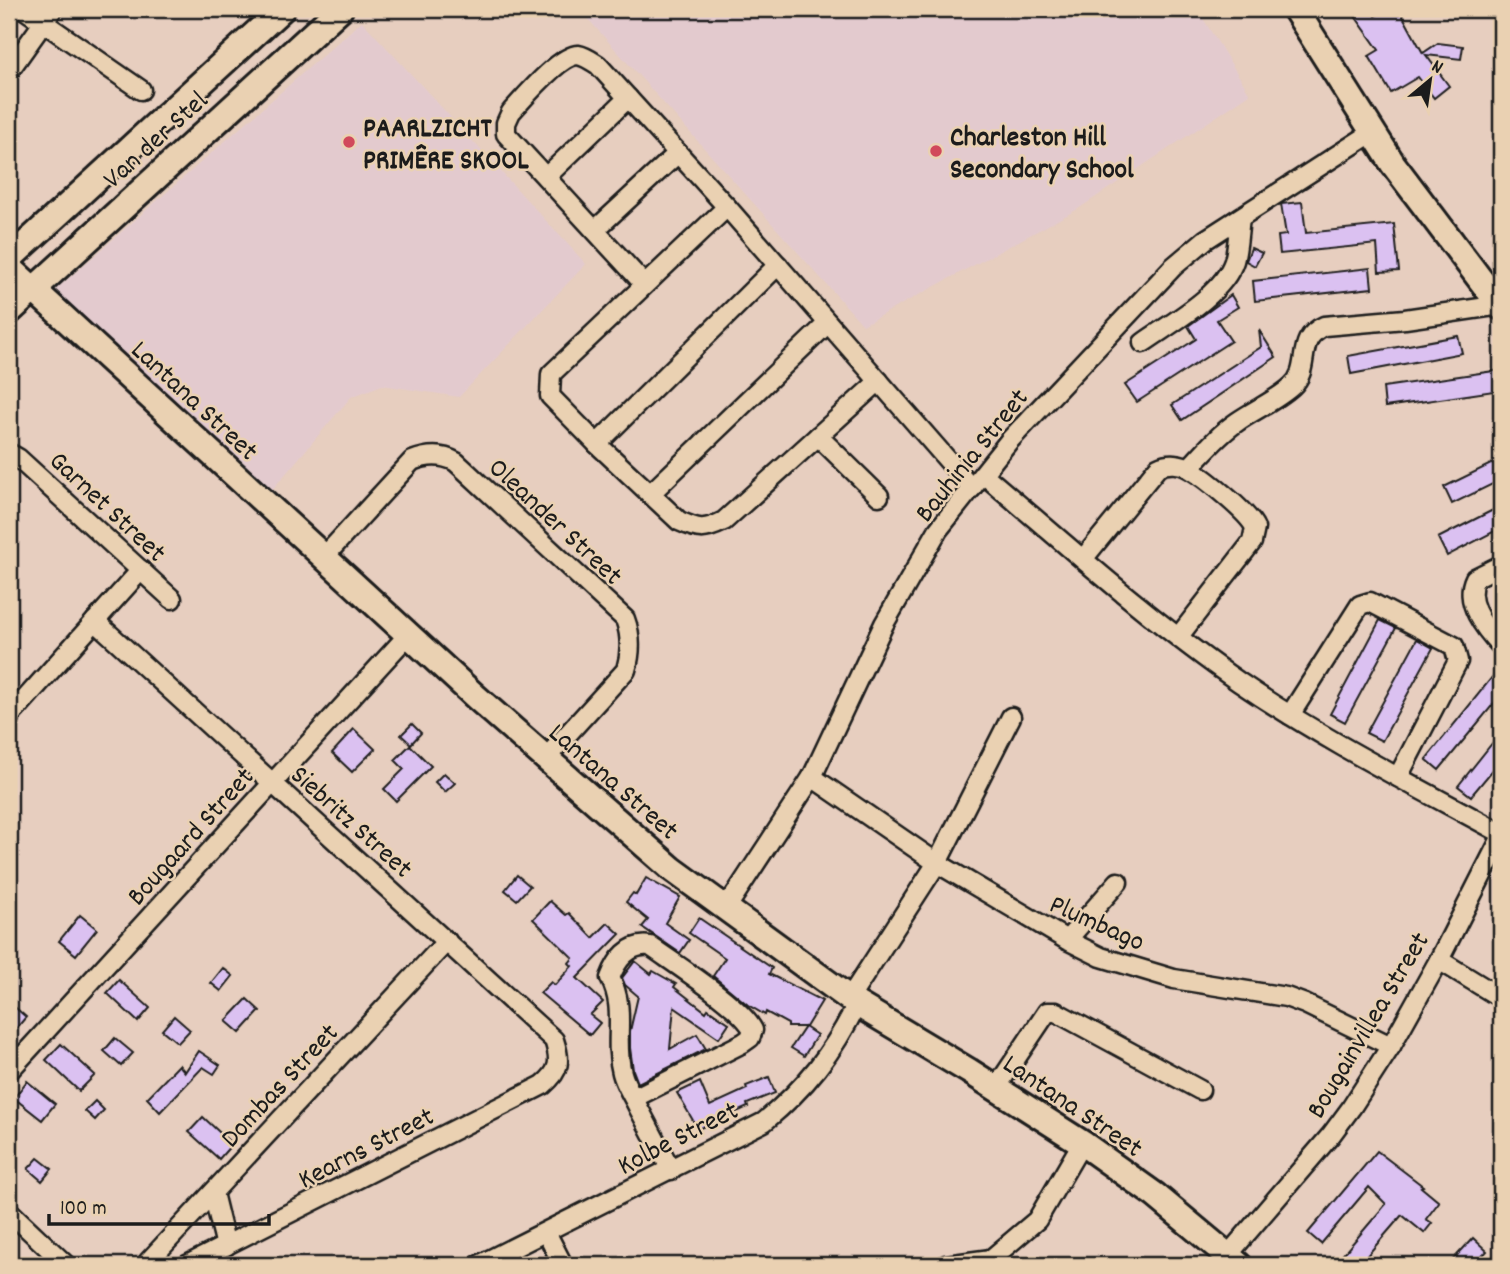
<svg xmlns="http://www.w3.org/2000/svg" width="1510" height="1274" font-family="Dekko,sans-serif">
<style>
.built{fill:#e3cace}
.building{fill:#dbc1f1;stroke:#1c1c1c;stroke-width:2}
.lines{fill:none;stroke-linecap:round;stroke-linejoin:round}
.street-casing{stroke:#1c1c1c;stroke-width:23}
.secondary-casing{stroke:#1c1c1c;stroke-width:30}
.street{stroke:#ead1b2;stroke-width:18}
.secondary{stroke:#ead1b2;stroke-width:24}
.poi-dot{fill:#d1495b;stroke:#ead1b2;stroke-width:2.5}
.labels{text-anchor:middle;stroke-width:5;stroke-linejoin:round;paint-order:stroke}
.poi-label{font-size:28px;font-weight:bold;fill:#1c1c1c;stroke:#ead1b2;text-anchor:start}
.street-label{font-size:28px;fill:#1c1c1c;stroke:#ead1b2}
</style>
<rect width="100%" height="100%" fill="#e7cebf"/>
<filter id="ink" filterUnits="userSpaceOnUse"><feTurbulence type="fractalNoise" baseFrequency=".0143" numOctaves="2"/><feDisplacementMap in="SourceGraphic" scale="14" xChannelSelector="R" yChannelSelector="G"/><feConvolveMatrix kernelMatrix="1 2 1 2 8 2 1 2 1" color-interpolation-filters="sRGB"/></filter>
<g filter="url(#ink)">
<g class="built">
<polygon points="579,9 1197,9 1250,94 1078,209 863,325"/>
<polygon points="362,21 586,264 459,397 382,385 351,397 271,491 54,291"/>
</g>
<g class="building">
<polygon points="1350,9 1370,9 1375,16 1389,9 1399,9 1423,53 1438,43 1463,46 1461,59 1426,55 1449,86 1434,98 1418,77 1391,93 1369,56 1379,50"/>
<polygon points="1302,202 1306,233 1394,224 1399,271 1379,272 1377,244 1280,254 1278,236 1286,235 1281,204"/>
<polygon points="1251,248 1262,253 1255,266 1246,261"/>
<polygon points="1370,268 1372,288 1255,301 1253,281"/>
<polygon points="1231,295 1238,307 1217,320 1231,341 1137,402 1125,385 1196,339 1188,326"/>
<polygon points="1259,330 1276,357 1182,420 1172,405 1261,347"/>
<polygon points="1458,336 1462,353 1351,374 1348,356"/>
<polygon points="1501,370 1501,390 1385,407 1383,387"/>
<polygon points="1501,459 1501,480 1452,504 1444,487"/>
<polygon points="1501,506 1501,528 1447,556 1438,538"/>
<polygon points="1380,620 1396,628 1345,722 1330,714"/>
<polygon points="1417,639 1433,648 1382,741 1366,733"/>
<polygon points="1501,666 1501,695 1439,770 1426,759"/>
<polygon points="412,724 421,733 411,744 401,735"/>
<polygon points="354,729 375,749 352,772 332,753"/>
<polygon points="1501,732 1501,760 1471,796 1458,786"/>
<polygon points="410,745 431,766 396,801 384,789 404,769 395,760"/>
<polygon points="444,773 455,783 445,792 435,782"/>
<polygon points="517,875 530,886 517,900 505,890"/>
<polygon points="646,878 680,897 665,923 689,940 680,953 642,927 648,920 626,902 633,893 636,895"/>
<polygon points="550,901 566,915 569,913 593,938 608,923 620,934 577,978 603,1002 590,1015 600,1023 590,1035 540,993 551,982 555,985 572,966 569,963 573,958 533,919"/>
<polygon points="80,915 97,929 76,955 59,941"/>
<polygon points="699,918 772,968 769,974 822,1001 806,1027 788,1027 788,1024 766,1012 765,1015 748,1005 713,976 725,958 689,933"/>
<polygon points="635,961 651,974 653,971 676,984 674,987 706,1012 708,1009 729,1023 719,1038 674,1007 670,1049 697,1034 706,1049 638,1083 633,1070 630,1048 630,1031 638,996 625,985 622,978"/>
<polygon points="223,968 233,976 221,991 211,983"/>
<polygon points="119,980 150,1008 138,1022 107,993"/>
<polygon points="247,999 260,1011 240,1033 226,1021"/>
<polygon points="9,1002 26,1017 9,1037"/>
<polygon points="174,1016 190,1030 178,1043 162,1030"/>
<polygon points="805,1027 817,1035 804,1056 791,1048"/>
<polygon points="115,1038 133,1053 121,1066 104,1051"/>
<polygon points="61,1044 95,1075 79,1091 46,1060"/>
<polygon points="199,1051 220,1065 214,1074 203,1067 160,1112 147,1098 179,1065 185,1072"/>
<polygon points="769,1077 775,1093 747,1104 748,1107 698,1129 677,1093 700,1082 710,1106 747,1089 746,1086"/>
<polygon points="27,1081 55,1104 42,1120 14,1098"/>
<polygon points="95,1101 104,1110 95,1120 85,1111"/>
<polygon points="203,1117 232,1144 219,1159 189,1132"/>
<polygon points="1377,1151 1423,1186 1421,1187 1439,1202 1426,1219 1432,1223 1424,1233 1402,1215 1359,1265 1334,1265 1386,1204 1369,1187 1321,1244 1308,1233"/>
<polygon points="38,1158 52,1169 42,1181 28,1169"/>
<polygon points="1473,1238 1487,1251 1474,1265 1448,1265"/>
</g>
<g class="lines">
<g class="street-casing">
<g id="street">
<polyline points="24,9 141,90"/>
<polyline points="9,71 53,9"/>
<polyline points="546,177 628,98"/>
<path d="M727,207l-176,167 -1,22 47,48 82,77c20,9 25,10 45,0l155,-140"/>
<polyline points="595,230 678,153"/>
<path d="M644,284l-138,-150v-11l5,-11c13,-14 49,-57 67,-57 7,1 14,6 20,10l129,142 245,281"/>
<path d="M1143,343c28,-20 80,-48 91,-82 4,-14 4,-29 6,-43"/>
<polyline points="818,436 879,496"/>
<polyline points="597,444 778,265"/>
<polyline points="9,453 18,458 172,599"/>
<path d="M1189,468c15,-16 29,-33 48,-46 17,-12 40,-22 55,-36 20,-18 2,-47 32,-60l81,-7 96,-14"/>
<path d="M983,474c84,71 165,145 256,208 83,57 174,103 262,151"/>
<polyline points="650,494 828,323"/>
<path d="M323,558l89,-97c15,-6 30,-7 44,1l169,157c6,16 6,34 1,51l-81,89"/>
<path d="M1083,559l75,-92c10,-5 23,-4 32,2 15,9 60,45 65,59l-3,14 -73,94"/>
<path d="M1501,565l-26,13c-12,24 10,51 26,68"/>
<path d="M95,621l459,419c7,21 6,31 -11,45l-356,180"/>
<polyline points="1290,715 1360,605 1370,602 1454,646 1458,661 1398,777"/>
<polyline points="9,717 141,570"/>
<polyline points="812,777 937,863 1067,940 1101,957 1174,979 1286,997 1305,1004 1391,1046"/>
<polyline points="725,910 812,777 884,624 938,530 1009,441 1173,267 1205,240 1373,132"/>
<polyline points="1067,940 1118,882"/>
<polyline points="1439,960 1501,998"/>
<polyline points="849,999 937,863 1011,717"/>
<polyline points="9,1071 408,635"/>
<polyline points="996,1088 1047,1012 1056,1012 1200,1090"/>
<path d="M634,1098l109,-55 7,-5 3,-8c-12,-24 -78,-66 -103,-84 -21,-3 -33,13 -40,32 17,31 3,62 12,95 3,12 11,23 16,34 11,21 22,42 33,63"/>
<polyline points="213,1193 226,1246"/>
<polyline points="9,1211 66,1265"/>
<polyline points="546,1232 563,1265"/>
<polyline points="1228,1255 1331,1135 1351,1108 1391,1046 1439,960 1501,838"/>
<polyline points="991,1259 1037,1220 1082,1143"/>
<polyline points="148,1262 447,941"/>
<path d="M479,1265l285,-143c42,-35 69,-69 93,-118"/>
<polyline points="946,1265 991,1259"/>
</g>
</g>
<g class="secondary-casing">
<g id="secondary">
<polyline points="1295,9 1393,164 1501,307"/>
<polyline points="9,259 282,9"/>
<polyline points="9,267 476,697 672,869 857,1004 969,1071 1082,1143 1155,1195 1239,1265"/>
<polyline points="9,312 340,9"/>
</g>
</g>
<use href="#street" class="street"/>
<use href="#secondary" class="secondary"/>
</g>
</g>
<g class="poi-dot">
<circle cx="349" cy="142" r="7"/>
<circle cx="936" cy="151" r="7"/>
</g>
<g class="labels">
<g class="poi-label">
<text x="363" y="136">PAARLZICHT<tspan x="363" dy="32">PRIMÊRE SKOOL</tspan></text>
<text x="950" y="145">Charleston Hill<tspan x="950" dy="32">Secondary School</tspan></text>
</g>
<g class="street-label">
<text transform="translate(154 138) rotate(-42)" y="10">Van der Stel</text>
<text transform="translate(196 399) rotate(43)" y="10">Lantana Street</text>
<text transform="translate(970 454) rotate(-51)" y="10">Bauhinia Street</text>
<text transform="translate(109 505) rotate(43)" y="10">Garnet Street</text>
<text transform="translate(557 520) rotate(43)" y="10">Oleander Street</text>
<text transform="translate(615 780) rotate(41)" y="10">Lantana Street</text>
<text transform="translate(353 820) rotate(42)" y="10">Siebritz Street</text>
<text transform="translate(189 835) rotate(-48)" y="10">Bougaard Street</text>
<text transform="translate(1098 921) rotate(24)" y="10">Plumbago</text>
<text transform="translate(1366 1024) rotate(-59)" y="10">Bougainvillea Street</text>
<text transform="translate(278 1084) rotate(-47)" y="10">Dombas Street</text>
<text transform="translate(1074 1104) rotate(34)" y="10">Lantana Street</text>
<text transform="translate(677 1136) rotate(-27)" y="10">Kolbe Street</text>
<text transform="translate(365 1146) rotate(-27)" y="10">Kearns Street</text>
</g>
</g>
<rect width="1510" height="1274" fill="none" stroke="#ead1b2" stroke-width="35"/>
<rect x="18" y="18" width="1475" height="1239" fill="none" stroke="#1c1c1c" stroke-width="2.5" filter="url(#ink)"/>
<g transform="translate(1430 80) rotate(29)" stroke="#ead1b2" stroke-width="5" paint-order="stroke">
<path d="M0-5L12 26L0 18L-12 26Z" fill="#1c1c1c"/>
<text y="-10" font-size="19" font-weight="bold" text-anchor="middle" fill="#1c1c1c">N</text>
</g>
<path d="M49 1214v10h220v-10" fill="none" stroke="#1c1c1c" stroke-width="3.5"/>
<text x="60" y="1214" font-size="21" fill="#1c1c1c" stroke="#ead1b2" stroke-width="5" paint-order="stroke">100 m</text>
</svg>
